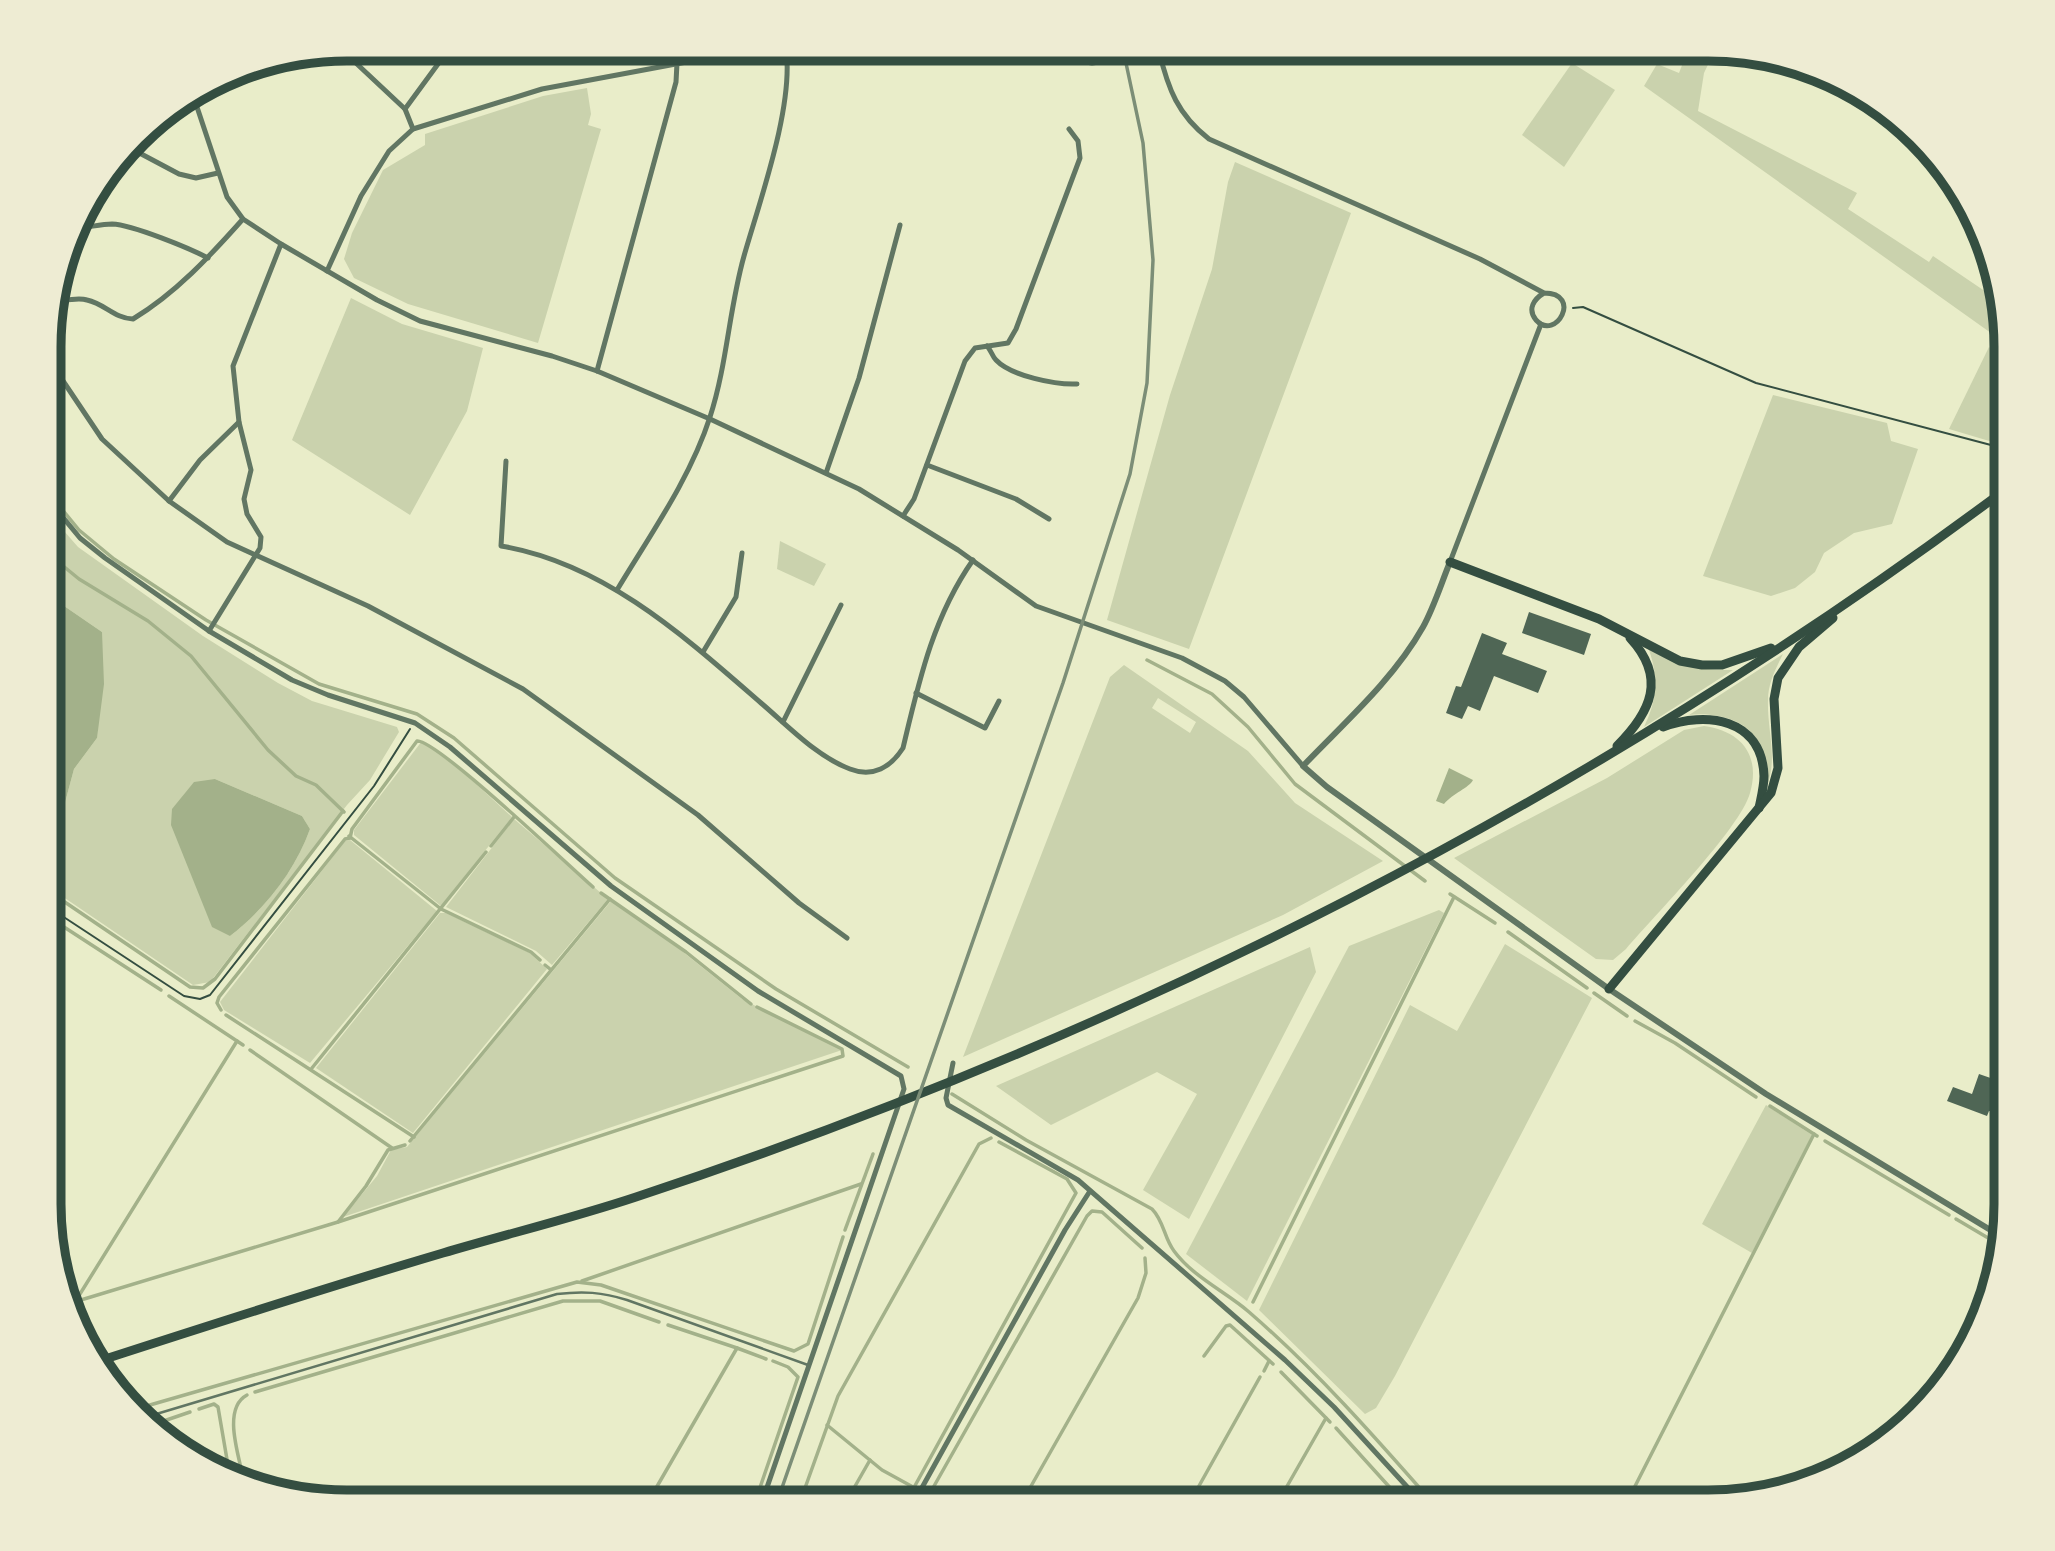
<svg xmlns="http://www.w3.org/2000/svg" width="2055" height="1551" font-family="'Roboto Serif',serif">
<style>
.green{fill:#cad2ad;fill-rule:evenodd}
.water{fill:#a3b18a}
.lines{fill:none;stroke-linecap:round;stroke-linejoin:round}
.stream{stroke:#a3b18a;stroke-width:3.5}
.building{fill:#4f6655}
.path{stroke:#344e41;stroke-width:2}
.service{stroke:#617663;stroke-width:2.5}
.minor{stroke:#617663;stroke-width:5}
.tertiary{stroke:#617663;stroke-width:6}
.trunk{stroke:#344e41;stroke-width:9}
.rail{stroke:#7c8e77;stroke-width:3.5}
.rim{fill:none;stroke:#344e41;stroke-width:9}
</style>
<rect width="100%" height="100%" fill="#e9edc9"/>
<g class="green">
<polygon points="1688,50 1715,50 1704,73 1698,111 1857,193 1848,209 1929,262 1933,256 1995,298 2005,343 1644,86 1657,64 1679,73"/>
<polygon points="1572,63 1615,90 1564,167 1522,135"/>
<polygon points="587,88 591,114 588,125 601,129 538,343 408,304 354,278 344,259 352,233 383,170 425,145 425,134 543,96"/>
<polygon points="1235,162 1351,213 1189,649 1107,620 1170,395 1212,269 1228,182"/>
<polygon points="351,298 402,324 483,348 467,411 410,515 292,440"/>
<polygon points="1989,347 2006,360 2006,446 1949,429"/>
<polygon points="1773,395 1887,423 1891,441 1918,449 1892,524 1854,533 1824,553 1815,572 1795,588 1771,596 1703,576"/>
<path d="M51,516l27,31 125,89 75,47 34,18 85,26 2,5 -29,48 -23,25 -137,177 -17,3 -143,-97 1,-58 8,-5 15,-56 23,-31 5,-106 -51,-35zM215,779l87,37 8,13c-15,42 -45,80 -80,107z"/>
<polygon points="780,541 826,564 814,586 777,569"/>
<path d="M1649,650c30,15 51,21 84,20l-89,57c13,-27 15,-48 5,-77z"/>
<path d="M1783,654c-7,14 -15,29 -15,46 -1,30 10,57 -1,86 -2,-12 -3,-26 -7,-39 -9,-28 -46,-35 -71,-32z"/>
<path d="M1124,665l124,86 47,52 88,58 -100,54 -320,142 147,-380zM1158,698l38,24 -6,11 -38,-25z"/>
<path d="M1704,726c37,5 57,29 46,67 -10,36 -96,123 -124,156l-13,11 -17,-1 -142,-101 153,-80 77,-48z"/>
<polygon points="422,741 462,771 512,817 441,906 354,835 354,830"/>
<polygon points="514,819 608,899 552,965 536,951 446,907"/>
<polygon points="350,840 437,911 310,1063 224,1010 220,1002 345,841"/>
<polygon points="611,901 678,948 742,999 842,1050 343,1217 377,1176 391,1150 407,1147"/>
<polygon points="1439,910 1444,913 1247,1301 1186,1254 1349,946"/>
<polygon points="440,913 446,913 530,953 547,969 413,1133 316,1068"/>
<polygon points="1505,944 1592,998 1395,1376 1376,1408 1365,1414 1259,1310 1410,1005 1457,1031"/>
<polygon points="1310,947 1316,972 1189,1219 1143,1190 1197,1094 1157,1072 1051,1125 996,1086"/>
<polygon points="1766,1105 1812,1135 1752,1253 1702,1224"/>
</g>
<g class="water">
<polygon points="51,597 102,632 104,684 97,738 74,769 59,825 51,830"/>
<path d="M1449,768l24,12c-4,8 -20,13 -29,24l-8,-3z"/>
<path d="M215,779l87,37 8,13c-15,42 -45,80 -80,107l-18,-9 -41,-102 1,-16 22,-27z"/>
</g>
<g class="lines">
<g class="stream">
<polyline points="51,496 79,530 114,559 206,620 319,684 417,714 454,738 615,878 776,989 908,1067"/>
<polyline points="51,556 79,579 148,621 191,656 268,750 296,776 316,785 344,812"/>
<polyline points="1147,660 1212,694 1248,727 1295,784 1425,881"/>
<polyline points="349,836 441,909 531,952 540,960"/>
<polyline points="491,846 514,817"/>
<polyline points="50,892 190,987 203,988 215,979 343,811"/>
<polyline points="601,893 686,952 751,1004"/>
<polyline points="1450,894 1495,923"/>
<polyline points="50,918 57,922"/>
<polyline points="64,927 161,990"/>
<polyline points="1508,932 1587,988"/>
<polyline points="545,965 550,969"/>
<polyline points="1594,993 1627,1016"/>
<polyline points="169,996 243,1045"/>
<path d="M221,1010l-4,-7 2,-6 126,-158 5,-1 2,-9 65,-88c19,-2 152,125 176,146"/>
<polyline points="226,1015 414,1137"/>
<polyline points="1635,1021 1675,1043 1756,1097"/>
<polyline points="250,1050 392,1148"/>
<polyline points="312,1068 486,852"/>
<path d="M952,1094l74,46 126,69c12,12 12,29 22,42 19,26 52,41 75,61 67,58 125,124 183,190"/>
<polyline points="1770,1106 1817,1136"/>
<polyline points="410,1141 610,899"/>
<polyline points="1825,1141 1949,1215"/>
<polyline points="1956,1219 2000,1245"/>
<polyline points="338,1222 366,1186 388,1150 405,1145"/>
<polyline points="845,1230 873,1154"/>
<polyline points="582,1281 861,1184"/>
<polyline points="69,1295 75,1302 237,1041"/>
<polyline points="1253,1302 1454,897"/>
<polyline points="71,1303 338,1222 843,1056 842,1049 757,1007"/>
<polyline points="668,1325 737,1348"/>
<polyline points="1204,1356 1226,1326 1230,1325 1273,1364"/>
<polyline points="1264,1371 1269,1361"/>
<polyline points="1281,1372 1330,1422"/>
<polyline points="255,1392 563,1301 600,1301 659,1322"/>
<polyline points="136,1409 577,1282 601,1285 794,1351 808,1344 843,1237"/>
<polyline points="199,1409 214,1404 218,1407 230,1477"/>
<polyline points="827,1425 882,1470 913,1487"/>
<polyline points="149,1426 190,1412"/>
<polyline points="1336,1428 1403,1502"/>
<path d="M244,1482c-4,-24 -23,-73 3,-87"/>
<polyline points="648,1502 737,1348 766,1359"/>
<polyline points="755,1502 798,1377 788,1367 773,1361"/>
<polyline points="800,1502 838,1396 979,1144 991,1138"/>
<polyline points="846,1502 870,1460"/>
<polyline points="906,1502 1076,1193 1067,1179 999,1142"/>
<polyline points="925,1502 1087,1216 1092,1211 1102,1212 1142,1248"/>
<polyline points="1022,1502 1138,1298 1146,1273 1145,1258"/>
<polyline points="1190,1502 1260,1377"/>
<polyline points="1278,1502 1326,1418"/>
<polyline points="1627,1502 1814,1134"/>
</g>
</g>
<g class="building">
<polygon points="1529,612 1591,634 1584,655 1522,633"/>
<polygon points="1482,633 1507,643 1502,654 1547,671 1538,693 1494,676 1480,711 1468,706 1462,719 1446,713 1456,686 1461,687"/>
<polygon points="1979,1074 2005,1083 1994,1112 1989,1111 1987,1116 1947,1101 1953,1087 1972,1094"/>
</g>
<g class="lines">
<g class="path">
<polyline points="1114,59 1149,52"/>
<polyline points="1573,308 1583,307 1756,383 2006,449"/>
<polyline points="50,908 184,996 200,999 210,995 374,786 410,729"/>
</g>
<path class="service" d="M143,1418l414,-124c26,-3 45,-2 70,6l181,65"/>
<g class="minor">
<polyline points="1004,49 1092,63 1106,61"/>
<polyline points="1158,49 1169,49"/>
<polyline points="342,50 405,109 413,129"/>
<path d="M1159,51c9,38 19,64 50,88l271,120 64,34c39,0 12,49 -8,27 -9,-11 -2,-21 8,-27"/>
<polyline points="194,98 227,197 243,219 281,244 377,300 420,321 552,356 597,371 710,419 859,489 958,550 1036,606 1182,658 1225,681 1244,697 1303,766"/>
<polyline points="405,109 449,49"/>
<polyline points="130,148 179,174 196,178 218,173"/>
<path d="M79,228c11,-1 23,-4 33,-4 21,1 77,24 96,34"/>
<polyline points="327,271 361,196 389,151 413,129 542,89 756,49"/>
<path d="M53,302c11,-1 24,-5 34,-2 18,4 27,18 46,19 43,-26 77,-63 110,-100"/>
<path d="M987,346c4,4 5,10 9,14 15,16 60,25 81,24"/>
<polyline points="51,363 102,439 169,501 227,542 368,606 523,689 698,815 799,903 847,938"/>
<polyline points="597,371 676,82 677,63"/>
<path d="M506,461l-5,85c103,17 184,91 260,157 26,22 56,54 89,66 23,9 41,-2 53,-21 16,-67 30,-131 70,-188"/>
<polyline points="927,465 1016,499 1049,519"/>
<polyline points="826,473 859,378 900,225"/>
<polyline points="169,501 200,460 239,422"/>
<polyline points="51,503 80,538 105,558 209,631 292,680 328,695 415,723 450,747 611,886 758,991 901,1076 904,1089 762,1502"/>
<polyline points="903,516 914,499 965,361 975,348 1008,343 1016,329 1080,158 1078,141 1069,129"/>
<polyline points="1450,562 1541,324"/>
<path d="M617,590c33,-55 73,-111 93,-173 17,-52 19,-108 34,-161 16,-56 50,-150 42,-207"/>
<polyline points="209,631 260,548 261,537 247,514 244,499 251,470 239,422 233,366 281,244"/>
<polyline points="703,652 736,597 742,553"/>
<polyline points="916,693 985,728 999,701"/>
<polyline points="783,722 841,605"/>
<polyline points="953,1063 946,1098 948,1105 1078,1180 1285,1360 1334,1407 1421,1502"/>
<polyline points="914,1502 1065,1230 1090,1191"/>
</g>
<path class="tertiary" d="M1450,562c-9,22 -16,45 -27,65 -30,53 -78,95 -120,139l24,21 282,202 157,105 236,143"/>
<g class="trunk">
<polyline points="1450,562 1599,619 1680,661 1702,665 1722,665 1771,648"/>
<path d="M1663,727c43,-16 99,-9 101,49 0,11 -3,22 -5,32"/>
<path d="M1617,746c34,-34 50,-68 13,-108"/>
<polyline points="1609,989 1771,793 1778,768 1774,699 1778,678 1799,647 1833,618"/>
<path d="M99,1361c114,-37 229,-74 344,-108 64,-19 130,-35 193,-56 491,-162 956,-398 1370,-708"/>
</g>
<polyline class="rail" points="777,1502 1063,683 1130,474 1147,383 1153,260 1143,143 1123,49"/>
</g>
<path d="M0 0H2055V1551H0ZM347 61H1708A286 286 0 0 1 1994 347V1204A286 286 0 0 1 1708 1490H347A286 286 0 0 1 61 1204V347A286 286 0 0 1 347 61Z" fill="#eeecd3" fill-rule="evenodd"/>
<path class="rim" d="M347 61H1708A286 286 0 0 1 1994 347V1204A286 286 0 0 1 1708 1490H347A286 286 0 0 1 61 1204V347A286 286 0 0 1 347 61Z"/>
</svg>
